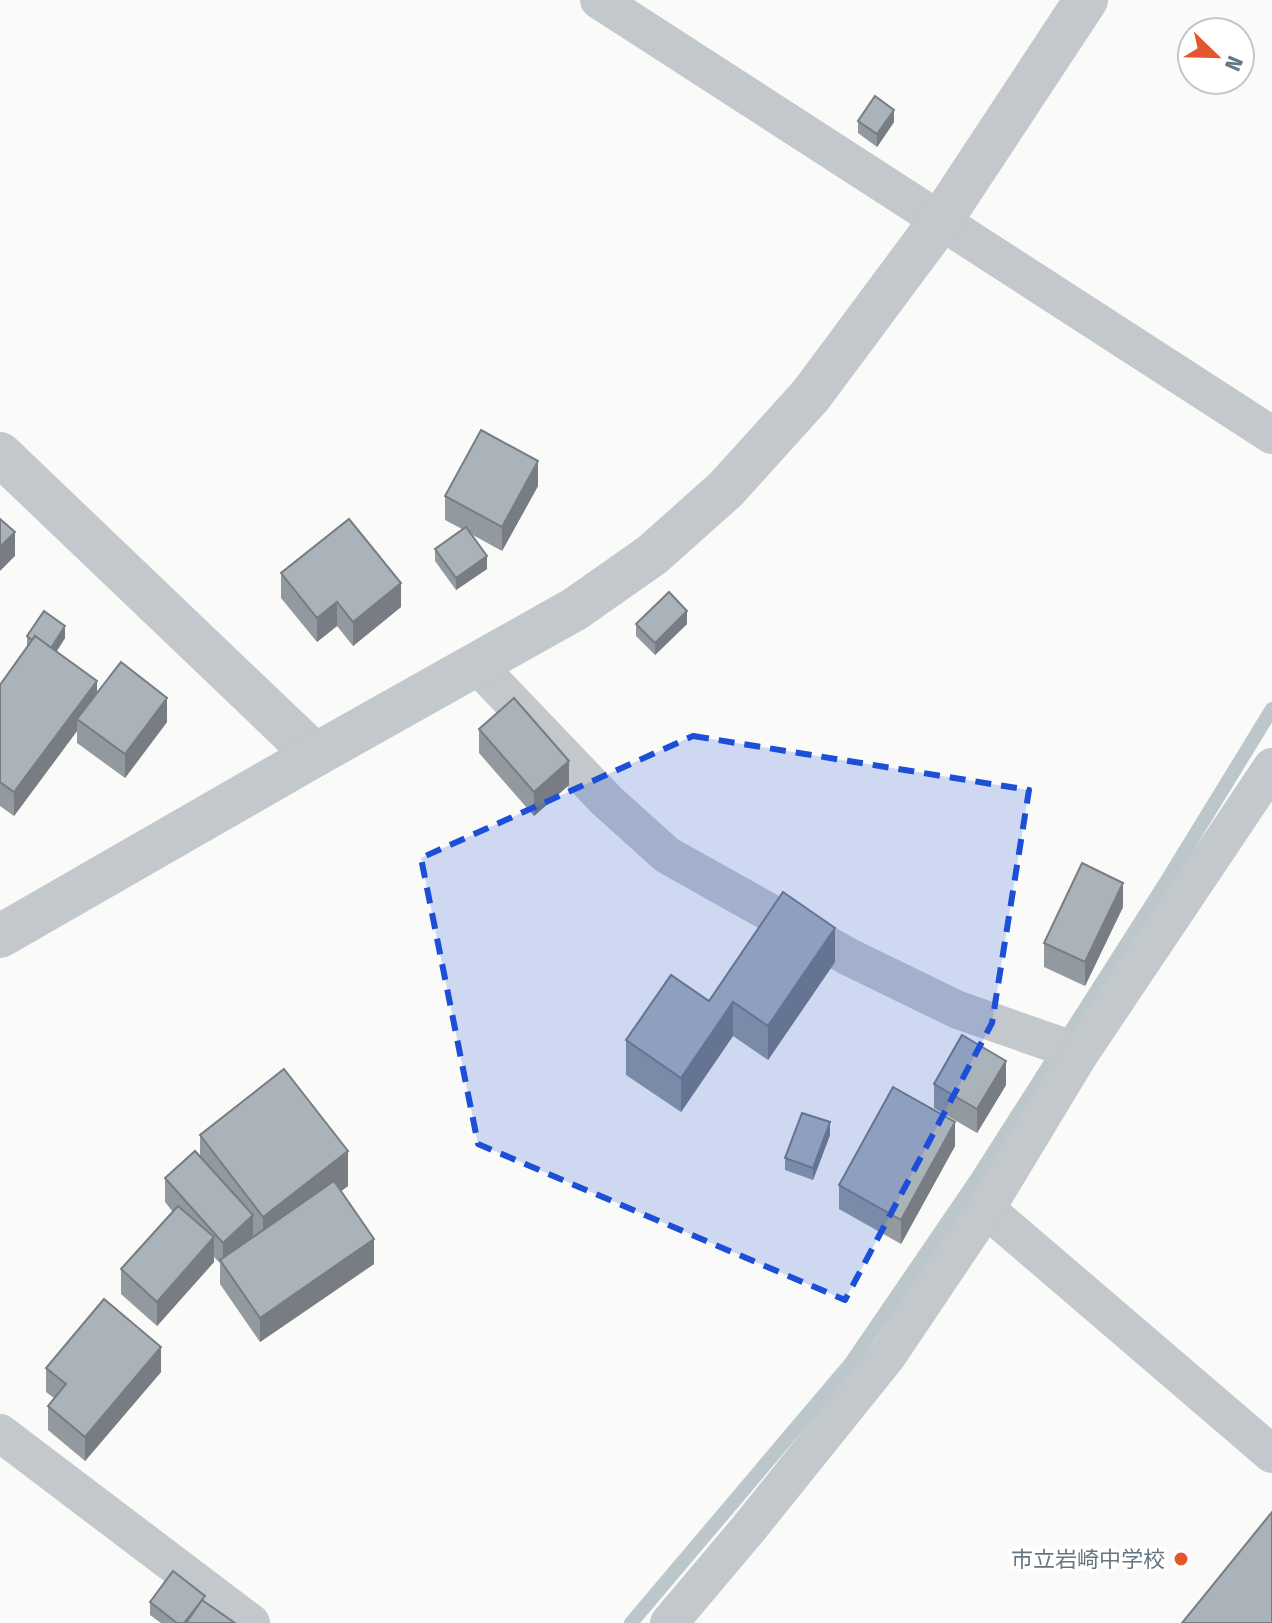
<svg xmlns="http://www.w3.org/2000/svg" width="1272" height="1623" font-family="'Fira Sans Condensed','Noto Sans JP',sans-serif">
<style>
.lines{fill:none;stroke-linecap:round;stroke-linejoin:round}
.stream{stroke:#bbc7cb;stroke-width:14}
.minor{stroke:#c3c8cc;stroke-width:38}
.tertiary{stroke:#c3c8cc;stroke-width:44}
.wall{fill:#929a9f}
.shaded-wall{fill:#777d82}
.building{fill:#aab3b9;stroke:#777d82;stroke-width:2}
.marked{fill:#1d4ed8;fill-opacity:0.2;stroke:#1d4ed8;stroke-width:6;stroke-dasharray:16 10;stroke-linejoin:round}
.poi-dot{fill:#e4572e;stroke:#fff;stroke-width:3}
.labels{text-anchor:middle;stroke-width:8;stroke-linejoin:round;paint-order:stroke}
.poi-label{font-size:22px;fill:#657683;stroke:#fff;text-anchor:end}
</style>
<rect width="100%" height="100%" fill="#fafaf8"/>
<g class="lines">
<polyline class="stream" points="631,1623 851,1363 976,1180 1166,882 1272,709"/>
<g class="minor">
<polyline points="599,0 1272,435"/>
<polyline points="477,665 607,801 667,855 849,957 958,1010 1061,1046 1079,1055"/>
<polyline points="986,1209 1272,1454"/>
<polyline points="0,1433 251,1623"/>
<polyline points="669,1623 749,1528 888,1355 986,1209 1079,1055 1272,767"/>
</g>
<g class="tertiary">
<polyline points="0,454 315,755"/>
<polyline points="0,936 315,755 575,609 652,555 726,489 811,395 941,220 1086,0"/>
</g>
</g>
<g class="wall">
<polygon points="858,121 894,122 877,147 858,133"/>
<polygon points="538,486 502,551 471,534 487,569 456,590 435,561 435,549 462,529 445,520 445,496"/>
<polygon points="281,573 401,607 353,646 337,626 317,642 281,598"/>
<polygon points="636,624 687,624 655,655 636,636"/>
<polygon points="27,636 65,638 56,652 97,694 167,722 125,778 77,743 77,731 14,816 0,806 0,685 27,648"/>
<polygon points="479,729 569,785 534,816 479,753"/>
<polygon points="1123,907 1085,986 1044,967 1044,943"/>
<polygon points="835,962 768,1060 733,1036 681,1112 626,1075 626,1040 709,1001"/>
<polygon points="934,1084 1006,1085 977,1133 934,1108"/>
<polygon points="200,1135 348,1186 341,1191 374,1264 260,1342 220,1284 220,1263 214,1257 214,1262 157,1326 121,1294 121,1269 173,1212 165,1202 165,1178 200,1156"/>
<polygon points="830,1135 813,1180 785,1170 785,1158"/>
<polygon points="955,1146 901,1244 839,1209 839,1185"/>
<polygon points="46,1368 161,1372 85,1461 48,1430 48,1406 54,1398 46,1392"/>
<polygon points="150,1602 205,1602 235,1623 161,1623 150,1615"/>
</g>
<g class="shaded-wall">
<polygon points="894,110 894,122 877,147 877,134"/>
<polygon points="538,461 538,486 502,551 502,527"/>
<polygon points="15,532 15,556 0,571 0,547"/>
<polygon points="487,556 487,569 456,590 456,578"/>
<polygon points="401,583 401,607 353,646 353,622"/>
<polygon points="337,602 337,626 317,642 317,618"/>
<polygon points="687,611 687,624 655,655 655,643"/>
<polygon points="65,626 65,638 49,664 49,651"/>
<polygon points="97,681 97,706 77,719 77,731 14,816 14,792"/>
<polygon points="167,698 167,722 125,778 125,754"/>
<polygon points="569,761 569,785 534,816 534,792"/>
<polygon points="1123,883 1123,907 1085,986 1085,962"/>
<polygon points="835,928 835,962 768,1060 768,1026"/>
<polygon points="733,1002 733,1036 681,1112 681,1078"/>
<polygon points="1006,1061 1006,1085 977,1133 977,1109"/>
<polygon points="830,1122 830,1135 813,1180 813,1168"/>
<polygon points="955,1122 955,1146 901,1244 901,1220"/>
<polygon points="348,1151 348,1186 263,1251 263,1217"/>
<polygon points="253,1215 253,1239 223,1264 223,1243"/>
<polygon points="214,1237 214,1262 157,1326 157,1302"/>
<polygon points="374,1239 374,1264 260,1342 260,1318"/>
<polygon points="161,1347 161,1372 85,1461 85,1437"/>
</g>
<g class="building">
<polygon points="875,96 894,110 877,134 858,121"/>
<polygon points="481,430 538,461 502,527 445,496"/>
<polygon points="0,519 15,532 0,547"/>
<polygon points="349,519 401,583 353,622 337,602 317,618 281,573"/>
<polygon points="466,527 487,556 456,578 435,549"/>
<polygon points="669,592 687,611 655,643 636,624"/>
<polygon points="44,611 65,626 51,648 35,636 32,640 27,636"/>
<polygon points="35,636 97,681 14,792 0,782 0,685"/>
<polygon points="121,662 167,698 125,754 77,719"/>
<polygon points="514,698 569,761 534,792 479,729"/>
<polygon points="1082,863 1123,883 1085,962 1044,943"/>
<polygon points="783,892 835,928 768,1026 733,1002 681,1078 626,1040 671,975 709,1001"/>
<polygon points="962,1035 1006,1061 977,1109 934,1084"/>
<polygon points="284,1069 348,1151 263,1217 200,1135"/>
<polygon points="893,1087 955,1122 901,1220 839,1185"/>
<polygon points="802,1113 830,1122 813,1168 785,1158"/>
<polygon points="195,1151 253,1215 223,1243 165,1178"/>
<polygon points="334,1181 374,1239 260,1318 220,1260"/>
<polygon points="178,1206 214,1237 157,1302 121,1269"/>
<polygon points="104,1299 161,1347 85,1437 48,1406 66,1384 46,1368"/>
<polygon points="1272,1512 1272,1623 1182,1623"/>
<polygon points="173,1571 205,1596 184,1623 177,1623 150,1602"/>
<polygon points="202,1600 235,1623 186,1623"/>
</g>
<path class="marked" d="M693,736l336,54 -37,233 -147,277 -367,-156 -57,-286z"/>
<circle class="poi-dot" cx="1181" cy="1559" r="8"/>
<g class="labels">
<g class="poi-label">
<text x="1165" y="1567">市立岩崎中学校</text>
</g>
</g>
<g transform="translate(1216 56) rotate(113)"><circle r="38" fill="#ffffff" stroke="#c1c8cd" stroke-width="2"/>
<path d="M0-6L14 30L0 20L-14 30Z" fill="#e4572e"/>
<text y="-12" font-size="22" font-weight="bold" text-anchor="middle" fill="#657683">N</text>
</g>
</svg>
